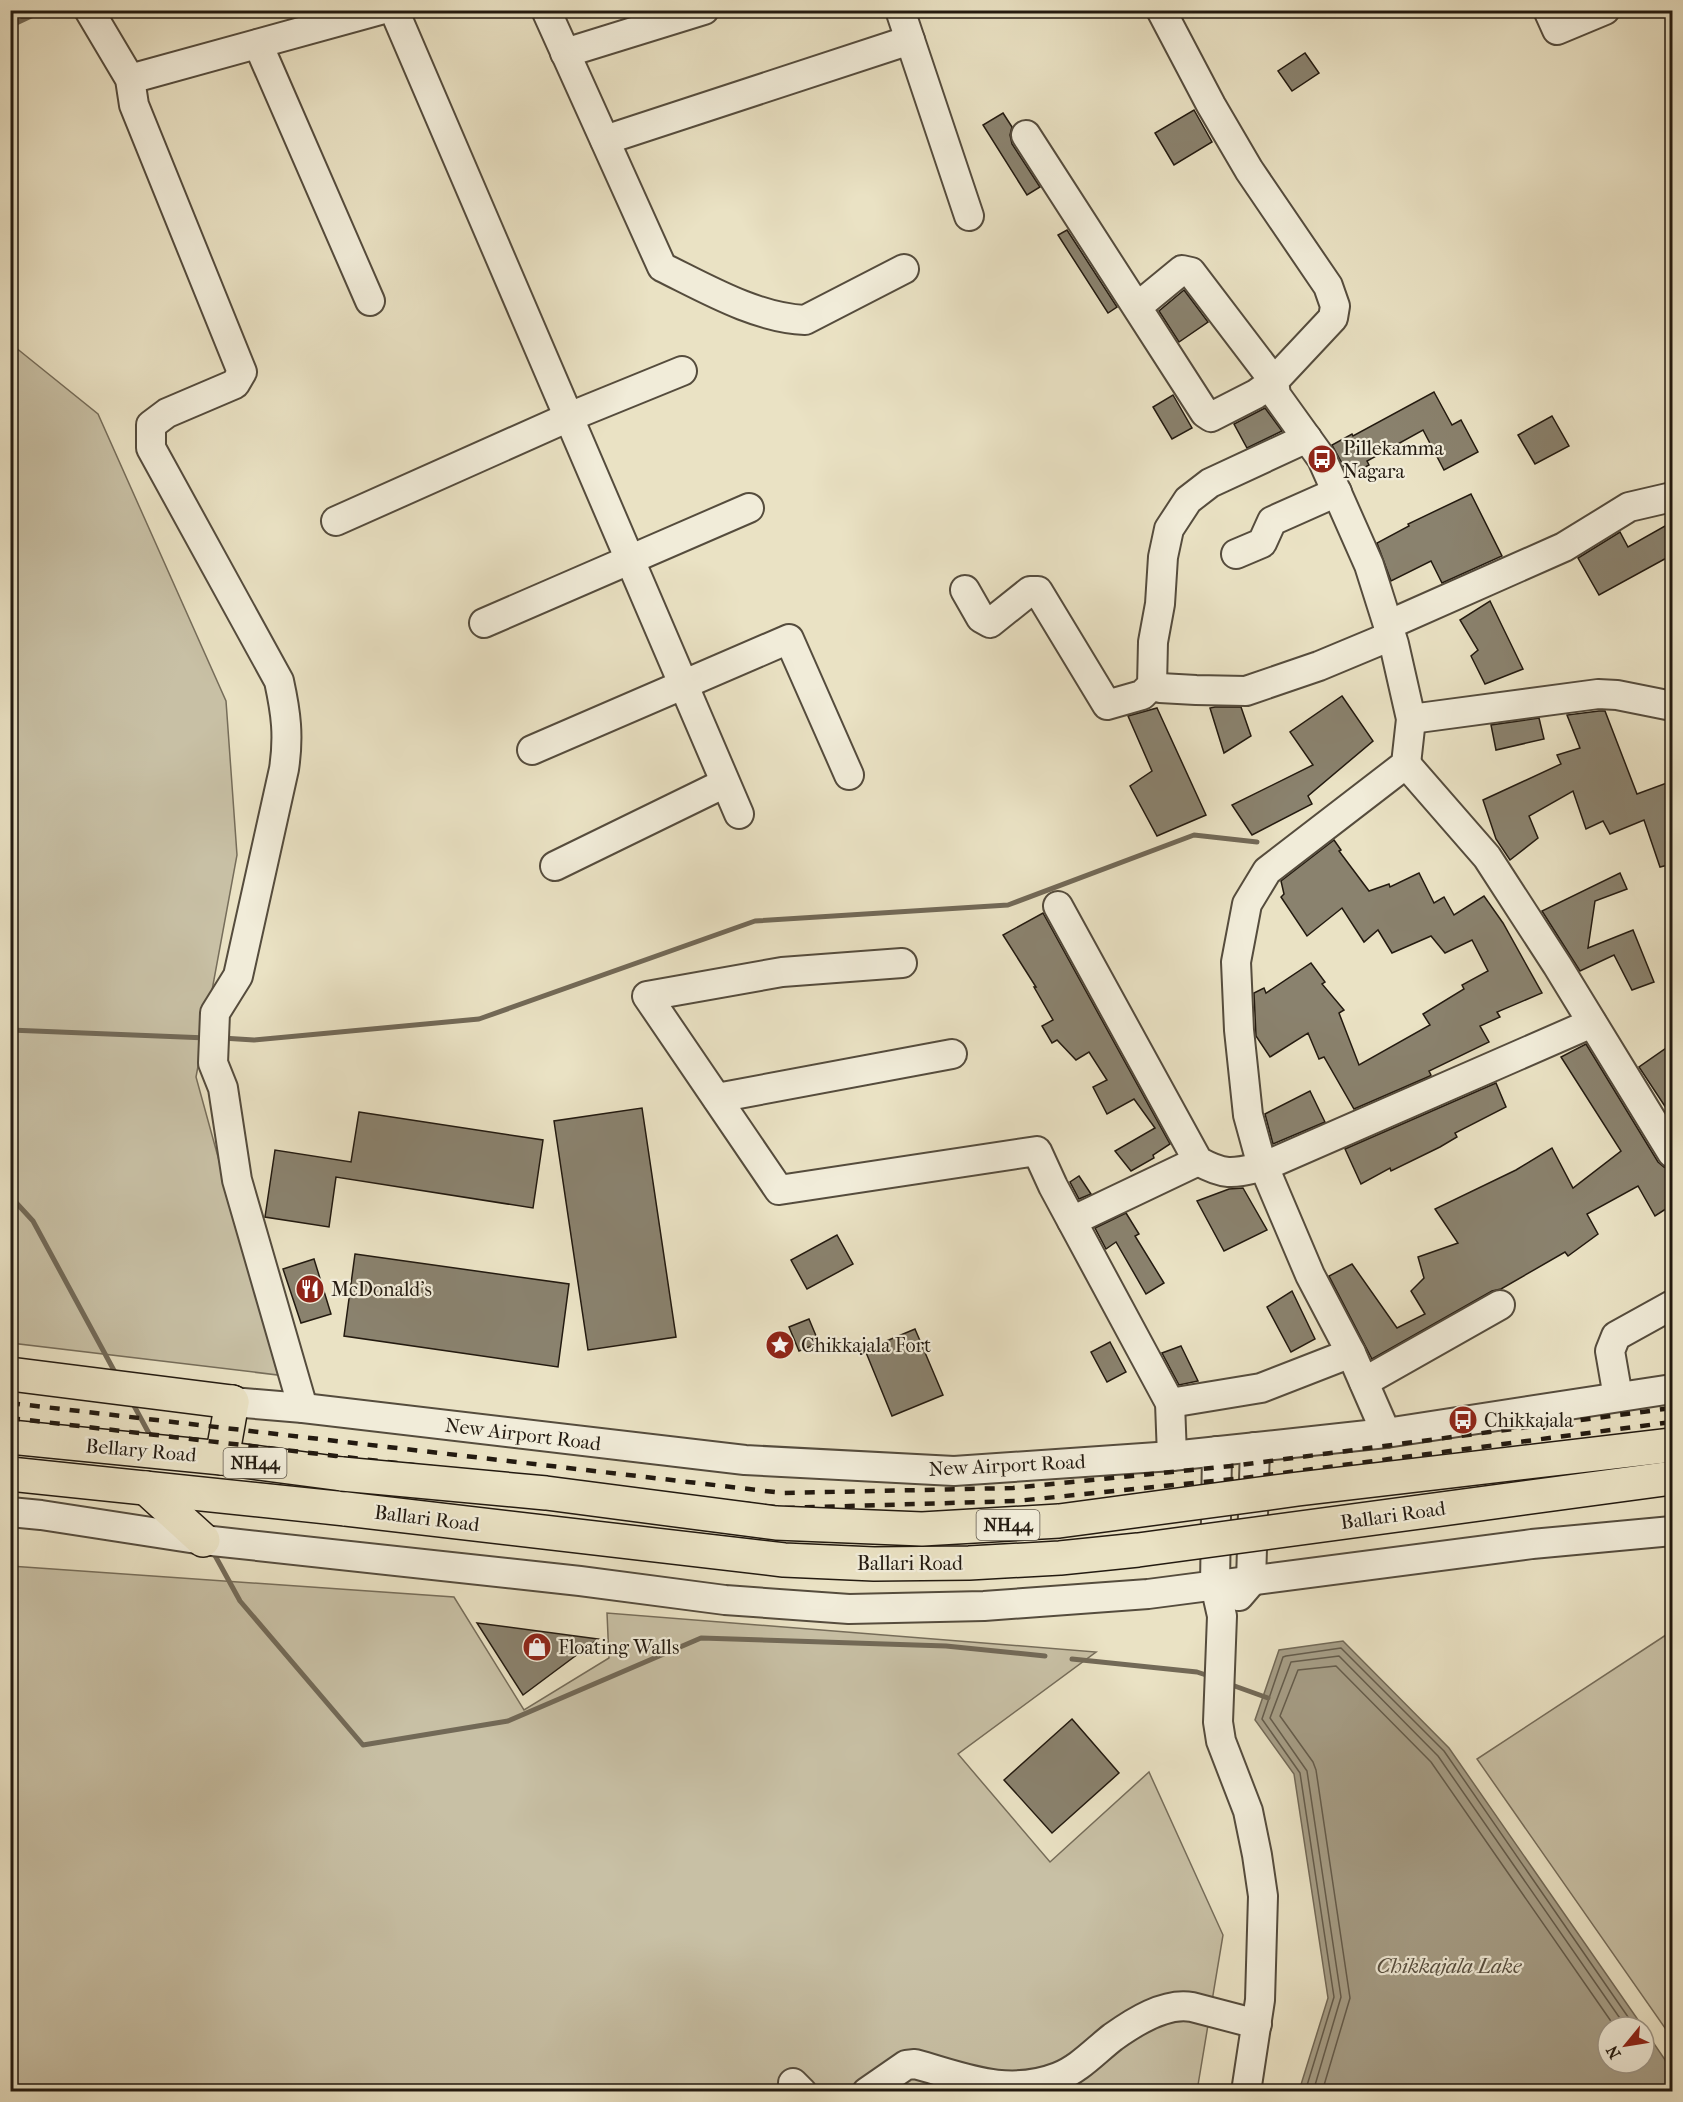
<svg xmlns="http://www.w3.org/2000/svg" width="1683" height="2102" font-family="'IM FELL French Canon',serif">
<style>
.green{fill:#c8c0a5;stroke:#766d5a;stroke-width:1.5}
.water{fill:#a69e87;stroke:#726957;stroke-width:1.5}
.lines{fill:none;stroke-linecap:round;stroke-linejoin:round}
.shore{stroke:#645c4c;stroke-width:1.5}
.stream{stroke:#726957;stroke-width:5}
.building{fill:#8a826e;stroke:#231a10;stroke-width:1.5}
.minor-casing{stroke:#554c3d;stroke-width:32}
.major-casing{stroke:#231a10;stroke-width:36}
.highway-casing{stroke:#231a10;stroke-width:36}
.minor{stroke:#f1ecd9;stroke-width:28}
.major{stroke:#eae2c4;stroke-width:33}
.highway{stroke:#eae2c4;stroke-width:33}
.rail{stroke:#231a10;stroke-width:4.5;stroke-dasharray:10 10;stroke-linecap:butt}
.highway-bridge-casing{stroke:#231a10;stroke-width:36;stroke-linecap:butt}
.highway-bridge{stroke:#eae2c4;stroke-width:33}
.labels{text-anchor:middle;stroke-width:4.5;stroke-linejoin:round;paint-order:stroke}
.shield{fill:#f1ecd9;stroke:#61594c;stroke-width:1.5}
.shield-label{font-size:18px;font-weight:bold;fill:#231a10}
.poi-label{font-size:20px;fill:#231a10;stroke:#f1ecd9;text-anchor:start}
.street-label{font-size:20px;fill:#231a10;stroke:#f1ecd9}
.water-label{font-size:21px;font-style:italic;fill:#574f40;stroke:#f1ecd9}
</style>
<rect width="100%" height="100%" fill="#eae2c4"/>
<filter id="stains"><feTurbulence type="fractalNoise" baseFrequency=".00333" numOctaves="4"/><feColorMatrix values="0 0 0 0 .2 0 0 0 0 .09 0 0 0 0 .02 0 0 0 .5 -.17"/></filter>
<radialGradient id="worn" r=".72"><stop offset=".6" stop-color="#630" stop-opacity="0"/><stop offset="1" stop-color="#630" stop-opacity=".3"/></radialGradient>
<g class="green">
<polygon points="10,343 98,414 226,701 237,855 196,1077 278,1375 11,1343"/>
<polygon points="10,1566 454,1597 524,1710 609,1658 607,1613 1096,1652 958,1754 1050,1862 1149,1772 1223,1935 1197,2091 11,2091"/>
<polygon points="1672,1631 1672,2038 1477,1759"/>
</g>
<polygon class="water" points="1343,1641 1449,1748 1643,2027 1608,2027 1608,2063 1644,2063 1644,2029 1672,2070 1672,2091 1299,2091 1328,1998 1294,1774 1255,1720 1279,1650"/>
<g class="lines">
<g class="shore">
<polyline points="1305,2092 1334,1997 1300,1773 1262,1719 1283,1657 1286,1656 1341,1648 1444,1751 1635,2027"/>
<polyline points="1313,2092 1341,1997 1307,1771 1270,1718 1291,1662 1339,1656 1438,1756 1626,2027"/>
<polyline points="1322,2092 1350,1998 1316,1770 1313,1762 1280,1716 1298,1670 1336,1666 1431,1762 1615,2027"/>
</g>
<g class="stream">
<polyline points="10,26 44,10"/>
<polyline points="10,1030 207,1038"/>
<polyline points="222,1038 254,1040 479,1019 755,921 1008,905 1194,835 1257,842"/>
<polyline points="10,1196 33,1221 117,1376"/>
<polyline points="132,1402 152,1439"/>
<polyline points="212,1550 240,1601 363,1745 508,1721 701,1638 946,1646 1045,1656"/>
<polyline points="1072,1659 1197,1672 1212,1677"/>
<polyline points="1229,1684 1268,1698"/>
</g>
</g>
<g class="building">
<polygon points="1305,53 1319,73 1292,91 1278,71"/>
<polygon points="1194,110 1212,142 1174,165 1155,133"/>
<polygon points="1003,113 1012,127 1010,135 1012,144 1040,187 1027,195 983,125"/>
<polygon points="1067,230 1117,307 1108,313 1058,235"/>
<polygon points="1184,290 1208,322 1179,342 1159,311"/>
<polygon points="1434,392 1452,425 1461,420 1478,452 1444,470 1423,430 1367,461 1369,465 1349,476 1332,445 1352,434 1353,436"/>
<polygon points="1173,395 1192,428 1172,439 1153,407"/>
<polygon points="1265,408 1282,431 1247,448 1234,424"/>
<polygon points="1552,416 1569,446 1535,464 1518,435"/>
<polygon points="1471,494 1502,556 1442,583 1431,561 1391,581 1377,543 1409,526 1408,524"/>
<polygon points="1672,522 1672,555 1599,595 1578,558 1620,532 1628,547"/>
<polygon points="1490,601 1523,669 1485,684 1471,656 1478,650 1460,620"/>
<polygon points="1342,696 1373,741 1308,796 1312,804 1252,835 1232,805 1313,765 1290,732"/>
<polygon points="1215,707 1241,707 1251,736 1224,753 1210,708"/>
<polygon points="1157,708 1206,815 1157,836 1130,786 1152,771 1128,716"/>
<polygon points="1599,711 1605,711 1637,794 1672,781 1672,864 1660,867 1644,820 1610,834 1603,821 1586,829 1573,791 1529,816 1538,838 1510,860 1496,839 1483,800 1561,764 1557,755 1580,748 1567,715"/>
<polygon points="1539,718 1544,739 1496,750 1491,725"/>
<polygon points="1334,840 1341,850 1339,851 1369,891 1389,884 1390,887 1419,873 1434,903 1444,897 1454,915 1484,896 1503,923 1542,993 1497,1012 1500,1017 1480,1026 1489,1042 1429,1071 1431,1075 1430,1076 1354,1109 1324,1057 1319,1059 1308,1033 1270,1057 1256,1036 1254,993 1264,988 1266,993 1311,963 1325,982 1322,984 1344,1010 1339,1013 1359,1065 1430,1025 1423,1014 1464,989 1462,985 1488,971 1472,940 1445,953 1431,936 1392,953 1378,930 1364,942 1342,908 1307,936 1281,897 1284,894 1281,881"/>
<polygon points="1620,873 1627,889 1595,901 1588,948 1633,930 1654,982 1632,990 1614,955 1580,971 1542,911"/>
<polygon points="1043,913 1170,1144 1153,1155 1154,1158 1131,1171 1115,1151 1155,1128 1134,1099 1107,1114 1093,1087 1107,1080 1089,1052 1076,1060 1057,1040 1052,1043 1042,1026 1053,1020 1034,987 1036,987 1003,935"/>
<polygon points="1586,1044 1658,1162 1664,1167 1669,1169 1672,1174 1672,1205 1655,1216 1638,1186 1587,1214 1598,1234 1568,1256 1565,1252 1501,1289 1492,1291 1372,1359 1329,1276 1352,1264 1397,1328 1425,1314 1411,1291 1424,1278 1418,1257 1458,1243 1435,1209 1516,1170 1552,1148 1573,1188 1621,1151 1561,1057"/>
<polygon points="1672,1044 1672,1117 1639,1067"/>
<polygon points="1496,1083 1506,1107 1455,1133 1457,1137 1440,1147 1391,1171 1390,1168 1361,1184 1345,1149"/>
<polygon points="1310,1091 1325,1122 1273,1144 1265,1114"/>
<polygon points="642,1108 676,1337 588,1350 554,1121"/>
<polygon points="359,1112 543,1140 533,1208 336,1177 329,1227 265,1217 275,1150 351,1162"/>
<polygon points="1079,1176 1091,1194 1079,1199 1070,1182"/>
<polygon points="1243,1188 1267,1230 1224,1251 1197,1201 1229,1189"/>
<polygon points="1126,1213 1139,1234 1135,1236 1164,1283 1146,1294 1116,1242 1106,1249 1095,1228"/>
<polygon points="837,1235 853,1264 807,1289 791,1260"/>
<polygon points="355,1254 569,1284 558,1367 344,1336"/>
<polygon points="314,1259 331,1314 301,1323 283,1269"/>
<polygon points="1292,1291 1315,1339 1291,1352 1267,1307"/>
<polygon points="809,1319 819,1343 799,1351 789,1327"/>
<polygon points="915,1329 943,1395 892,1416 865,1350"/>
<polygon points="1110,1342 1126,1372 1107,1382 1091,1352"/>
<polygon points="1181,1346 1198,1381 1179,1385 1162,1353"/>
<polygon points="477,1623 598,1639 523,1695"/>
<polygon points="1072,1719 1119,1773 1052,1833 1004,1780"/>
</g>
<g class="lines">
<g class="minor-casing">
<g id="minor">
<path d="M89,10l41,69 4,26 108,267 -7,12 -68,29 -16,12v23l128,233c7,32 10,55 5,88l-46,207 -23,37 -2,50 10,25 14,92 66,228"/>
<polyline points="394,10 739,814"/>
<path d="M546,10l116,257c43,21 94,51 143,53l99,-51"/>
<polyline points="900,10 969,216"/>
<polyline points="1161,10 1211,105 1249,170 1328,286 1335,306 1333,318 1274,381 1276,395 1322,459 1369,565 1394,644 1411,719 1406,764 1267,871 1247,904 1236,962 1239,1030 1248,1115 1259,1155 1310,1275 1351,1353 1386,1433"/>
<polyline points="1548,10 1557,30 1605,10"/>
<polyline points="258,44 370,301"/>
<polyline points="565,53 704,10"/>
<polyline points="130,79 380,10"/>
<polyline points="1026,135 1205,413 1211,417 1256,394 1274,381 1191,272 1182,270 1137,307"/>
<polyline points="605,140 910,40"/>
<polyline points="336,521 569,417 682,371"/>
<polyline points="1236,554 1262,543 1272,521 1337,492"/>
<polyline points="965,590 981,618 990,623 1030,591 1038,591 1107,705 1142,695 1152,685 1153,642 1160,604 1163,557 1169,529 1188,500 1210,483 1307,438"/>
<polyline points="484,623 749,508"/>
<polyline points="1388,625 1564,547 1629,507 1672,497"/>
<polyline points="1152,685 1160,688 1196,690 1246,691 1319,666 1391,636"/>
<polyline points="1411,719 1598,694 1617,695 1672,706"/>
<polyline points="532,750 789,639 849,775"/>
<polyline points="1406,764 1487,857 1557,965 1672,1153"/>
<polyline points="555,866 725,783"/>
<path d="M1058,906l140,255c29,16 36,12 67,5l327,-143"/>
<polyline points="902,963 782,972 647,996 779,1190 1037,1151 1053,1186 1170,1403 1172,1456"/>
<polyline points="717,1098 952,1054"/>
<polyline points="1072,1221 1198,1161"/>
<polyline points="1364,1382 1500,1305"/>
<polyline points="1618,1397 1610,1351 1616,1336 1672,1305"/>
<polyline points="232,1402 303,1408 745,1460 954,1471 1172,1456 1386,1433 1672,1389"/>
<polyline points="1170,1403 1261,1388 1351,1353"/>
<polyline points="1217,1451 1215,1585 1222,1616 1218,1722 1221,1741 1248,1811 1257,1855 1263,1896 1260,2000 1246,2092"/>
<polyline points="10,1512 41,1515 203,1540 580,1581 725,1600 849,1609 984,1606 1148,1594 1532,1544 1672,1531"/>
<polyline points="1239,1596 1251,1582 1255,1447"/>
<polyline points="793,2083 802,2092"/>
<path d="M867,2092l39,-27 9,-1c48,13 91,33 143,13 21,-8 37,-26 55,-40 21,-15 52,-35 79,-30l65,17"/>
</g>
</g>
<g class="major-casing">
<polyline id="major" points="10,1374 232,1402"/>
</g>
<g class="highway-casing">
<g id="highway">
<polyline points="10,1437 222,1458 342,1474"/>
<polyline points="222,1458 232,1402"/>
<polyline points="10,1474 346,1509"/>
<polyline points="146,1488 203,1540"/>
</g>
</g>
<use href="#minor" class="minor"/>
<use href="#major" class="major"/>
<use href="#highway" class="highway"/>
<g class="rail">
<polyline points="10,1403 783,1493 1013,1488 1240,1465 1672,1408"/>
<polyline points="10,1418 783,1508 1016,1501 1244,1478 1672,1422"/>
</g>
<g class="highway-bridge-casing">
<g id="highway-bridge">
<polyline points="342,1474 546,1493 776,1523 922,1529 1059,1521 1298,1489 1672,1445"/>
<polyline points="346,1509 784,1560 874,1564 969,1563 1060,1558 1138,1550 1672,1478"/>
</g>
</g>
<use href="#highway-bridge" class="highway-bridge"/>
</g>
<defs>
<g id="bus-disc" transform="scale(1.5)"><circle r="9.5" fill="#8f2418" stroke="#f1ecd9"/><path d="M-5-6H5V4H4V6H2V4H-2V6H-4V4H-5ZM-3.5-4V0h7V-4ZM-3.5 1.2v1.5H-2V1.2ZM2 1.2v1.5H3.5V1.2Z" fill="#fff"/></g>
<g id="restaurant-disc" transform="scale(1.5)"><circle r="9.5" fill="#8f2418" stroke="#f1ecd9"/><path d="M-5-6h1v4h1v-4h1v4h1v-4h1v5L-1.5 .5V6h-2V.5L-5-1ZM5-6V6H3V1.5H1.5Q1.5-4 5-6Z" fill="#fff"/></g>
<g id="sight-disc" transform="scale(1.5)"><circle r="9.5" fill="#8f2418" stroke="#f1ecd9"/><path d="M0-6L1.8-2.2L6-1.7L2.9 1.2L3.7 5.4L0 3.3L-3.7 5.4L-2.9 1.2L-6-1.7L-1.8-2.2Z" fill="#fff"/></g>
<g id="shop-disc" transform="scale(1.5)"><circle r="9.5" fill="#8f2418" stroke="#f1ecd9"/><path d="M-5-2.5h2.3a2.7 3.5 0 0 1 5.4 0H5L5.5 6h-11ZM-1.5-2.5h3a1.5 2.3 0 0 0-3 0Z" fill="#fff"/></g>
</defs>
<g fill-rule="evenodd">
<use href="#bus-disc" x="1322" y="459"/>
<use href="#restaurant-disc" x="310" y="1289"/>
<use href="#sight-disc" x="780" y="1345"/>
<use href="#bus-disc" x="1463" y="1420"/>
<use href="#shop-disc" x="537" y="1647"/>
</g>
<g class="labels">
<g class="shield">
<rect x="223.5" y="1448" width="63" height="30" rx="4.5"/>
<rect x="976.5" y="1510" width="63" height="30" rx="4.5"/>
</g>
<g class="shield-label">
<text x="255" y="1469">NH44</text>
<text x="1008" y="1531">NH44</text>
</g>
<g class="poi-label">
<text x="1343" y="455">Pillekamma<tspan x="1343" dy="23">Nagara</tspan></text>
<text x="331" y="1296">McDonald's</text>
<text x="801" y="1352">Chikkajala Fort</text>
<text x="1484" y="1427">Chikkajala</text>
<text x="558" y="1654">Floating Walls</text>
</g>
<g class="street-label">
<text transform="translate(523 1434) rotate(7)" y="7">New Airport Road</text>
<text transform="translate(141 1450) rotate(5)" y="7">Bellary Road</text>
<text transform="translate(1007 1465) rotate(-3)" y="7">New Airport Road</text>
<text transform="translate(1393 1515) rotate(-8)" y="7">Ballari Road</text>
<text transform="translate(427 1518) rotate(7)" y="7">Ballari Road</text>
<text x="910" y="1570">Ballari Road</text>
</g>
<g class="water-label">
<text x="1449" y="1973">Chikkajala Lake</text>
</g>
</g>
<rect width="1683" height="2102" fill="none" stroke="#eae2c4" stroke-width="36"/>
<rect x="12" y="12" width="1659" height="2078" fill="none" stroke="#231a10" stroke-width="3"/>
<rect x="18" y="18" width="1647" height="2066" fill="none" stroke="#231a10" stroke-width="1.5"/>
<g transform="translate(1626 2045) rotate(240)"><circle r="28" fill="#f1ecd9" stroke="#9f9889" stroke-width="1.5"/>
<path d="M0-4.5L10 22L0 15L-10 22Z" fill="#8f2418"/>
<text y="-9" font-size="16" font-weight="bold" text-anchor="middle" fill="#231a10">N</text>
</g>
<rect width="100%" height="100%" filter="url(#stains)"/>
<rect width="100%" height="100%" fill="url(#worn)"/>
</svg>
